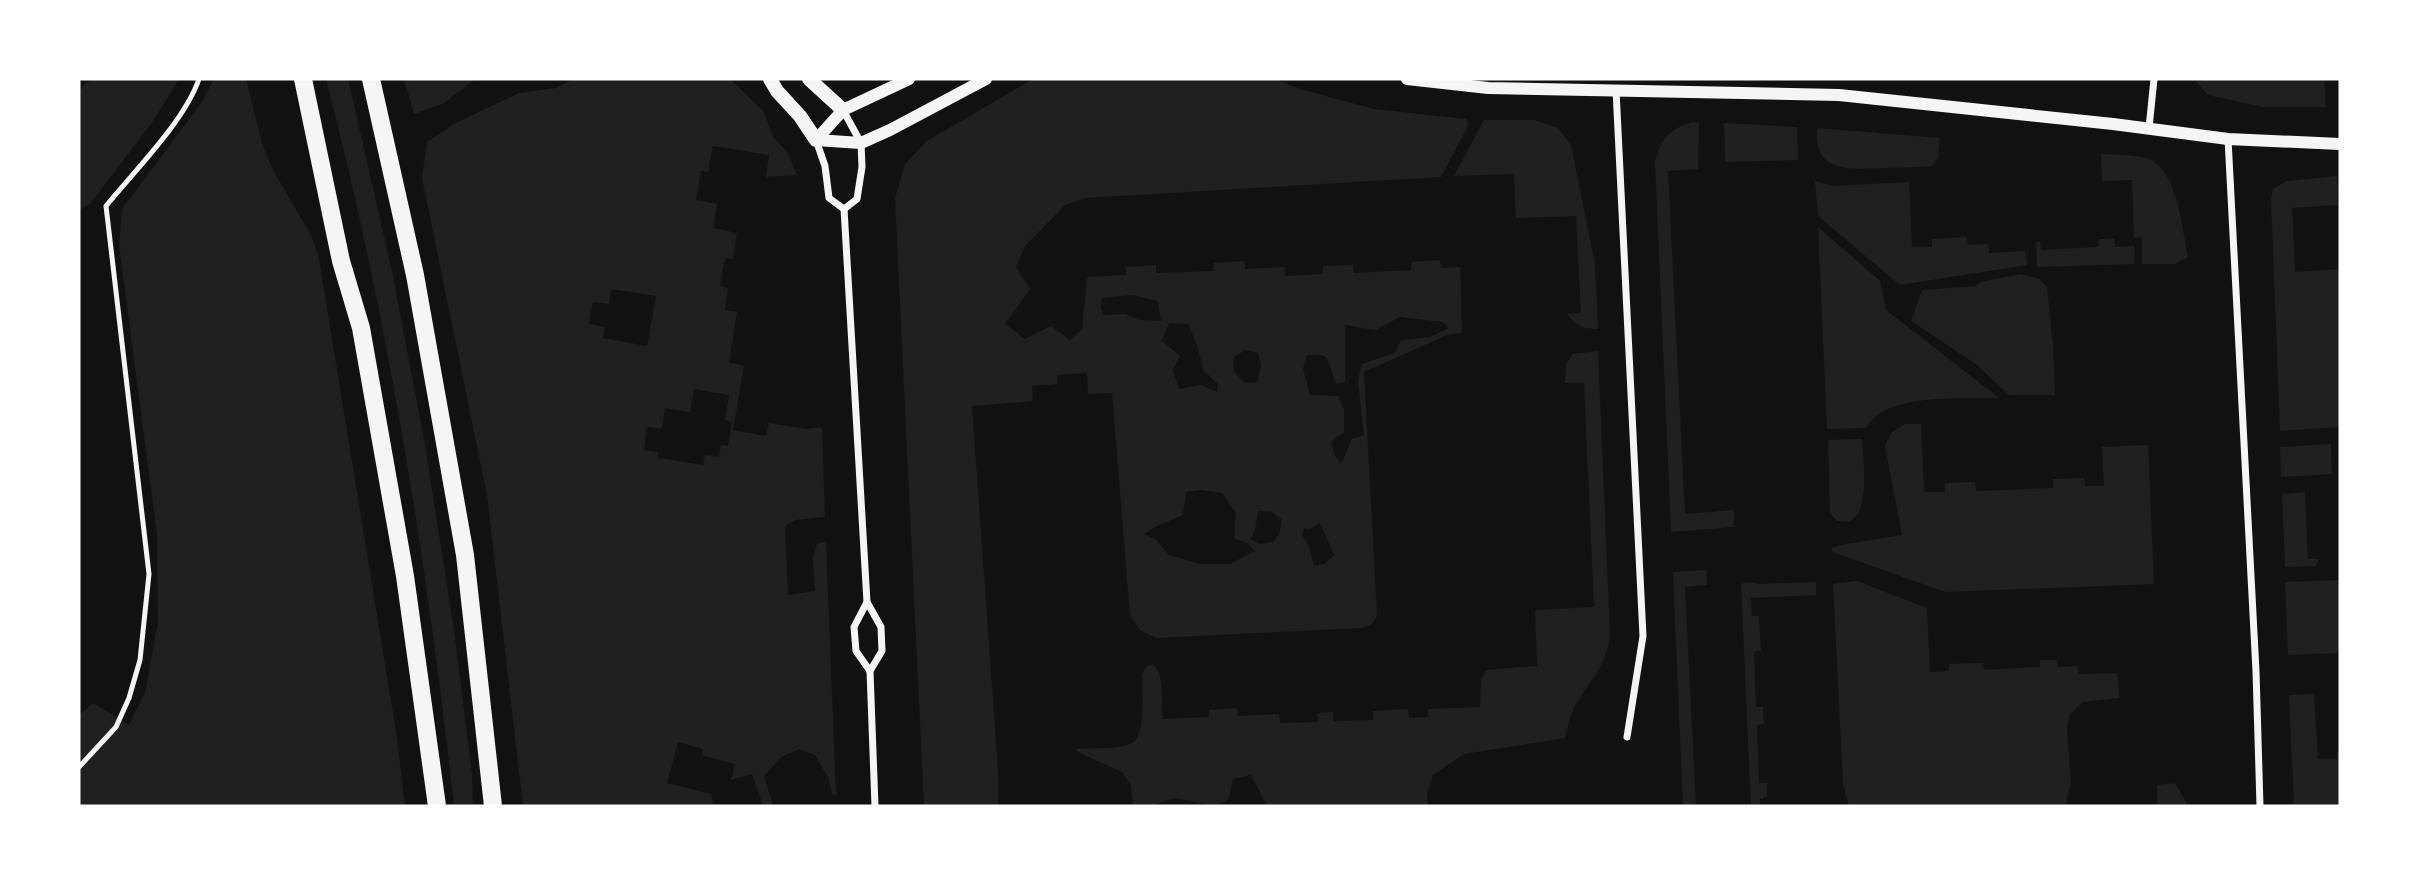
<svg xmlns="http://www.w3.org/2000/svg" width="2419" height="885" font-family="'PT Sans Narrow',sans-serif">
<style>
.green{fill:#202020;fill-rule:evenodd}
.lines{fill:none;stroke-linecap:round;stroke-linejoin:round}
.service{stroke:#f5f5f5;stroke-width:5}
.minor{stroke:#f5f5f5;stroke-width:7}
.tertiary{stroke:#f5f5f5;stroke-width:12}
.secondary{stroke:#f5f5f5;stroke-width:14}
.primary{stroke:#f5f5f5;stroke-width:18}
</style>
<rect width="100%" height="100%" fill="#111"/>
<g class="green">
<polygon points="91,79 179,79 153,121 90,204 79,210 79,91"/>
<polygon points="214,79 246,79 263,147 273,170 311,235 319,259 397,738 405,806 79,806 79,715 93,703 129,725 145,693 158,622 157,535 119,245 122,209 202,102"/>
<path d="M326,79h22l44,192 33,174 29,185 18,144 1,32h-19c-27,-244 -66,-489 -128,-727z"/>
<polygon points="404,79 475,79 444,103 414,114"/>
<path d="M573,79h157l34,33 9,25 15,16 9,22 -31,2 3,-22 -56,-9 -5,26 -7,-1 -5,29 21,4 -4,24 24,5 -4,26 -8,-1 -5,28 8,2 -3,22 12,2 -8,50 15,4 -11,64 33,6 3,-13 37,6 16,-2 3,90 -30,3 -10,6 3,69 27,-4 -2,-34 4,-13 9,-3 10,255 -3,-1 -5,-18 -13,-22 -16,-6 -18,8 -17,19 9,30h-10l-11,-32 -21,6 4,-16 -33,-9 1,-6 -25,-7 -11,41 44,11 3,12h-191l-36,-311 -65,-317 5,-36 27,-18 65,-31 37,-5zM611,289l45,7 -9,50 -44,-8 2,-11 -16,-3 4,-22 16,2zM694,389l35,6 -4,25 7,2 -4,24 -7,-1 -2,12 -14,-2 -2,10 -45,-7v-6l-14,-2 3,-23 15,2 3,-21 25,4z"/>
<path d="M1033,79h242l28,11 71,19 92,10 3,5 -28,53 -356,21 -20,7 -40,41 -9,21 14,22 -25,35 20,15 26,-13 19,14 12,-11 5,-52 39,-2v-8l30,-2v8l58,-2v-8l30,-2 1,8 39,-2 1,9 38,-2v-8l30,-1 1,8 57,-3 1,-8 28,-2 1,8 19,-1 2,66 -15,2 -83,37 13,244 -5,8 -10,4 -206,10 -16,-8 -10,-15 -18,-222 -24,1 -1,-21 -30,2v9l-25,2 1,15 -61,5 26,364v36h-74l-29,-608 10,-34 22,-23zM1132,295l26,6 3,20 -22,-1 -14,-6 -21,1 -3,-7 1,-10zM1400,317l43,5 6,6 -19,9 -29,3 -6,13 -33,11 -4,17 6,54 -12,4 -11,25 -6,-8 -4,-14 13,-10v-23l-6,-13 -28,-1 -7,-26 4,-14h15l5,3 9,26 9,-2v-57l30,5zM1169,323l19,1 10,24 5,22 15,14 -1,8 -16,-7 -22,4 -6,-19 7,-14 -18,-15zM1245,350l13,3 3,13 -4,16 -11,1 -12,-11 -1,-14zM1201,490l21,3 14,20 -2,25 13,5 8,8 -25,13h-29l-32,-9 -13,-15 -12,-6 13,-8 26,-11 3,-23zM1258,511l14,1 10,8 -3,14 -6,8 -14,2 -8,-5 4,-8zM1320,523l14,32 -9,9 -11,2 -5,-19 -7,-12 2,-7 5,1z"/>
<polygon points="2194,79 2324,79 2326,107 2262,107 2208,95"/>
<path d="M1484,120h50l24,8 13,17 24,119 3,65c-16,0 -21,-3 -31,-15l14,-1 -5,-97 -60,2 -2,-44 -60,2z"/>
<path d="M1692,122l7,1 -1,46 -30,2 17,343 49,-4v17l-63,5 -16,-370c7,-25 12,-31 37,-40z"/>
<polygon points="1724,123 1797,127 1798,160 1725,162"/>
<path d="M1817,128l123,10 -2,20 -6,8c-16,1 -33,2 -49,2 -33,1 -70,6 -66,-40z"/>
<path d="M2101,154c15,1 37,0 50,6 27,14 31,69 37,97l-13,7h-33v-26l-8,-1 -2,-57 -30,1z"/>
<polygon points="2337,176 2338,205 2292,208 2295,272 2340,269 2340,427 2280,431 2271,199 2273,189 2286,181"/>
<polygon points="1815,181 1833,186 1909,182 1912,247 1932,247 1932,239 1967,237 1968,245 1988,244 1989,253 2025,251 2027,265 1900,285 1818,216"/>
<path d="M1818,227l62,54 6,29 113,88c-34,1 -96,-4 -123,18 -4,3 -7,8 -10,12l-39,1z"/>
<polygon points="2099,239 2114,239 2115,247 2135,246 2134,264 2037,267 2036,242 2040,242 2041,250 2098,247"/>
<polygon points="2021,274 2039,279 2047,287 2053,346 2055,395 2009,395 1977,365 1911,321 1922,290 1976,286 1981,282"/>
<path d="M1598,351l12,285c-4,31 -20,44 -35,70 -5,9 -7,22 -10,32l-101,16 -31,21 -6,19 1,12h-161l-16,-31 -18,4 -4,20 -14,7 -41,-8 -24,8h-17l-2,-21 -9,-13 -44,-20 -2,-3c14,-1 52,1 60,-9 9,-11 6,-52 6,-66l4,-7 6,-3c14,11 9,40 10,55l47,-2v-7l28,-2 1,8 41,-2 1,9 38,-1v-9l15,-1 1,9 39,-1v-9l35,-2 1,9 19,-1v-8l52,-2 1,-28 5,-9 51,-4 -2,-56 59,-3 -10,-224h-19l1,-18 6,-11z"/>
<polygon points="1905,424 1921,424 1924,492 1945,492 1945,483 1975,482 1976,491 2053,488 2053,479 2084,478 2085,486 2104,486 2102,447 2148,445 2154,584 1945,592 1833,552 1831,548 1841,545 1902,535 1885,446 1891,433"/>
<path d="M1862,439c1,19 9,75 -13,82 -4,1 -8,0 -12,0l-7,-8 -2,-73z"/>
<polygon points="2331,444 2332,474 2281,477 2280,447"/>
<polygon points="2305,492 2308,559 2319,559 2316,566 2285,567 2282,494"/>
<polygon points="1706,570 1707,585 1685,587 1696,806 1683,806 1673,572"/>
<polygon points="2340,580 2340,653 2288,655 2285,582"/>
<polygon points="1857,581 1927,608 1930,672 1948,671 1949,664 1983,663 1984,670 2040,667 2040,660 2057,660 2058,667 2078,666 2079,674 2118,673 2119,698 2083,702 2070,714 2067,728 2071,783 2065,806 1849,806 1843,784 1833,584"/>
<polygon points="1746,582 1760,584 1816,582 1816,595 1751,598 1752,616 1759,616 1761,651 1754,652 1756,707 1763,707 1764,724 1757,725 1759,783 1767,783 1767,797 1760,799 1760,806 1751,806 1741,584"/>
<polygon points="2314,694 2318,759 2337,759 2337,751 2340,751 2340,806 2294,806 2289,695"/>
<polygon points="2175,783 2187,804 2186,806 2158,806 2157,785"/>
</g>
<g class="lines">
<path class="service" d="M79,767l37,-40 13,-29 11,-38 9,-86 -43,-368c29,-36 78,-84 93,-127"/>
<g class="minor">
<polyline points="1616,90 1643,636 1627,737"/>
<polyline points="843,110 861,143 862,167 857,199 844,209"/>
<polyline points="2149,128 2154,79"/>
<polyline points="2228,139 2256,671 2260,806"/>
<polyline points="816,140 825,166 829,198 844,209"/>
<polyline points="844,209 867,602 881,627 882,651 870,671"/>
<polyline points="867,602 854,627 856,651 870,671 875,806"/>
</g>
<g class="tertiary">
<polyline points="1407,79 1488,88 1839,95 2113,124 2228,139 2340,144"/>
<polyline points="816,140 861,143 890,130 986,79"/>
<polyline points="816,140 843,110 909,79"/>
</g>
<g class="secondary">
<polyline points="770,79 777,91 800,116 816,140"/>
<polyline points="809,79 843,110"/>
</g>
<g class="primary">
<polyline points="303,79 341,261 361,328 405,576 437,806"/>
<polyline points="371,79 415,275 465,555 493,806"/>
</g>
</g>
<rect width="2419" height="885" fill="none" stroke="#ffffff" stroke-width="161"/>
</svg>
